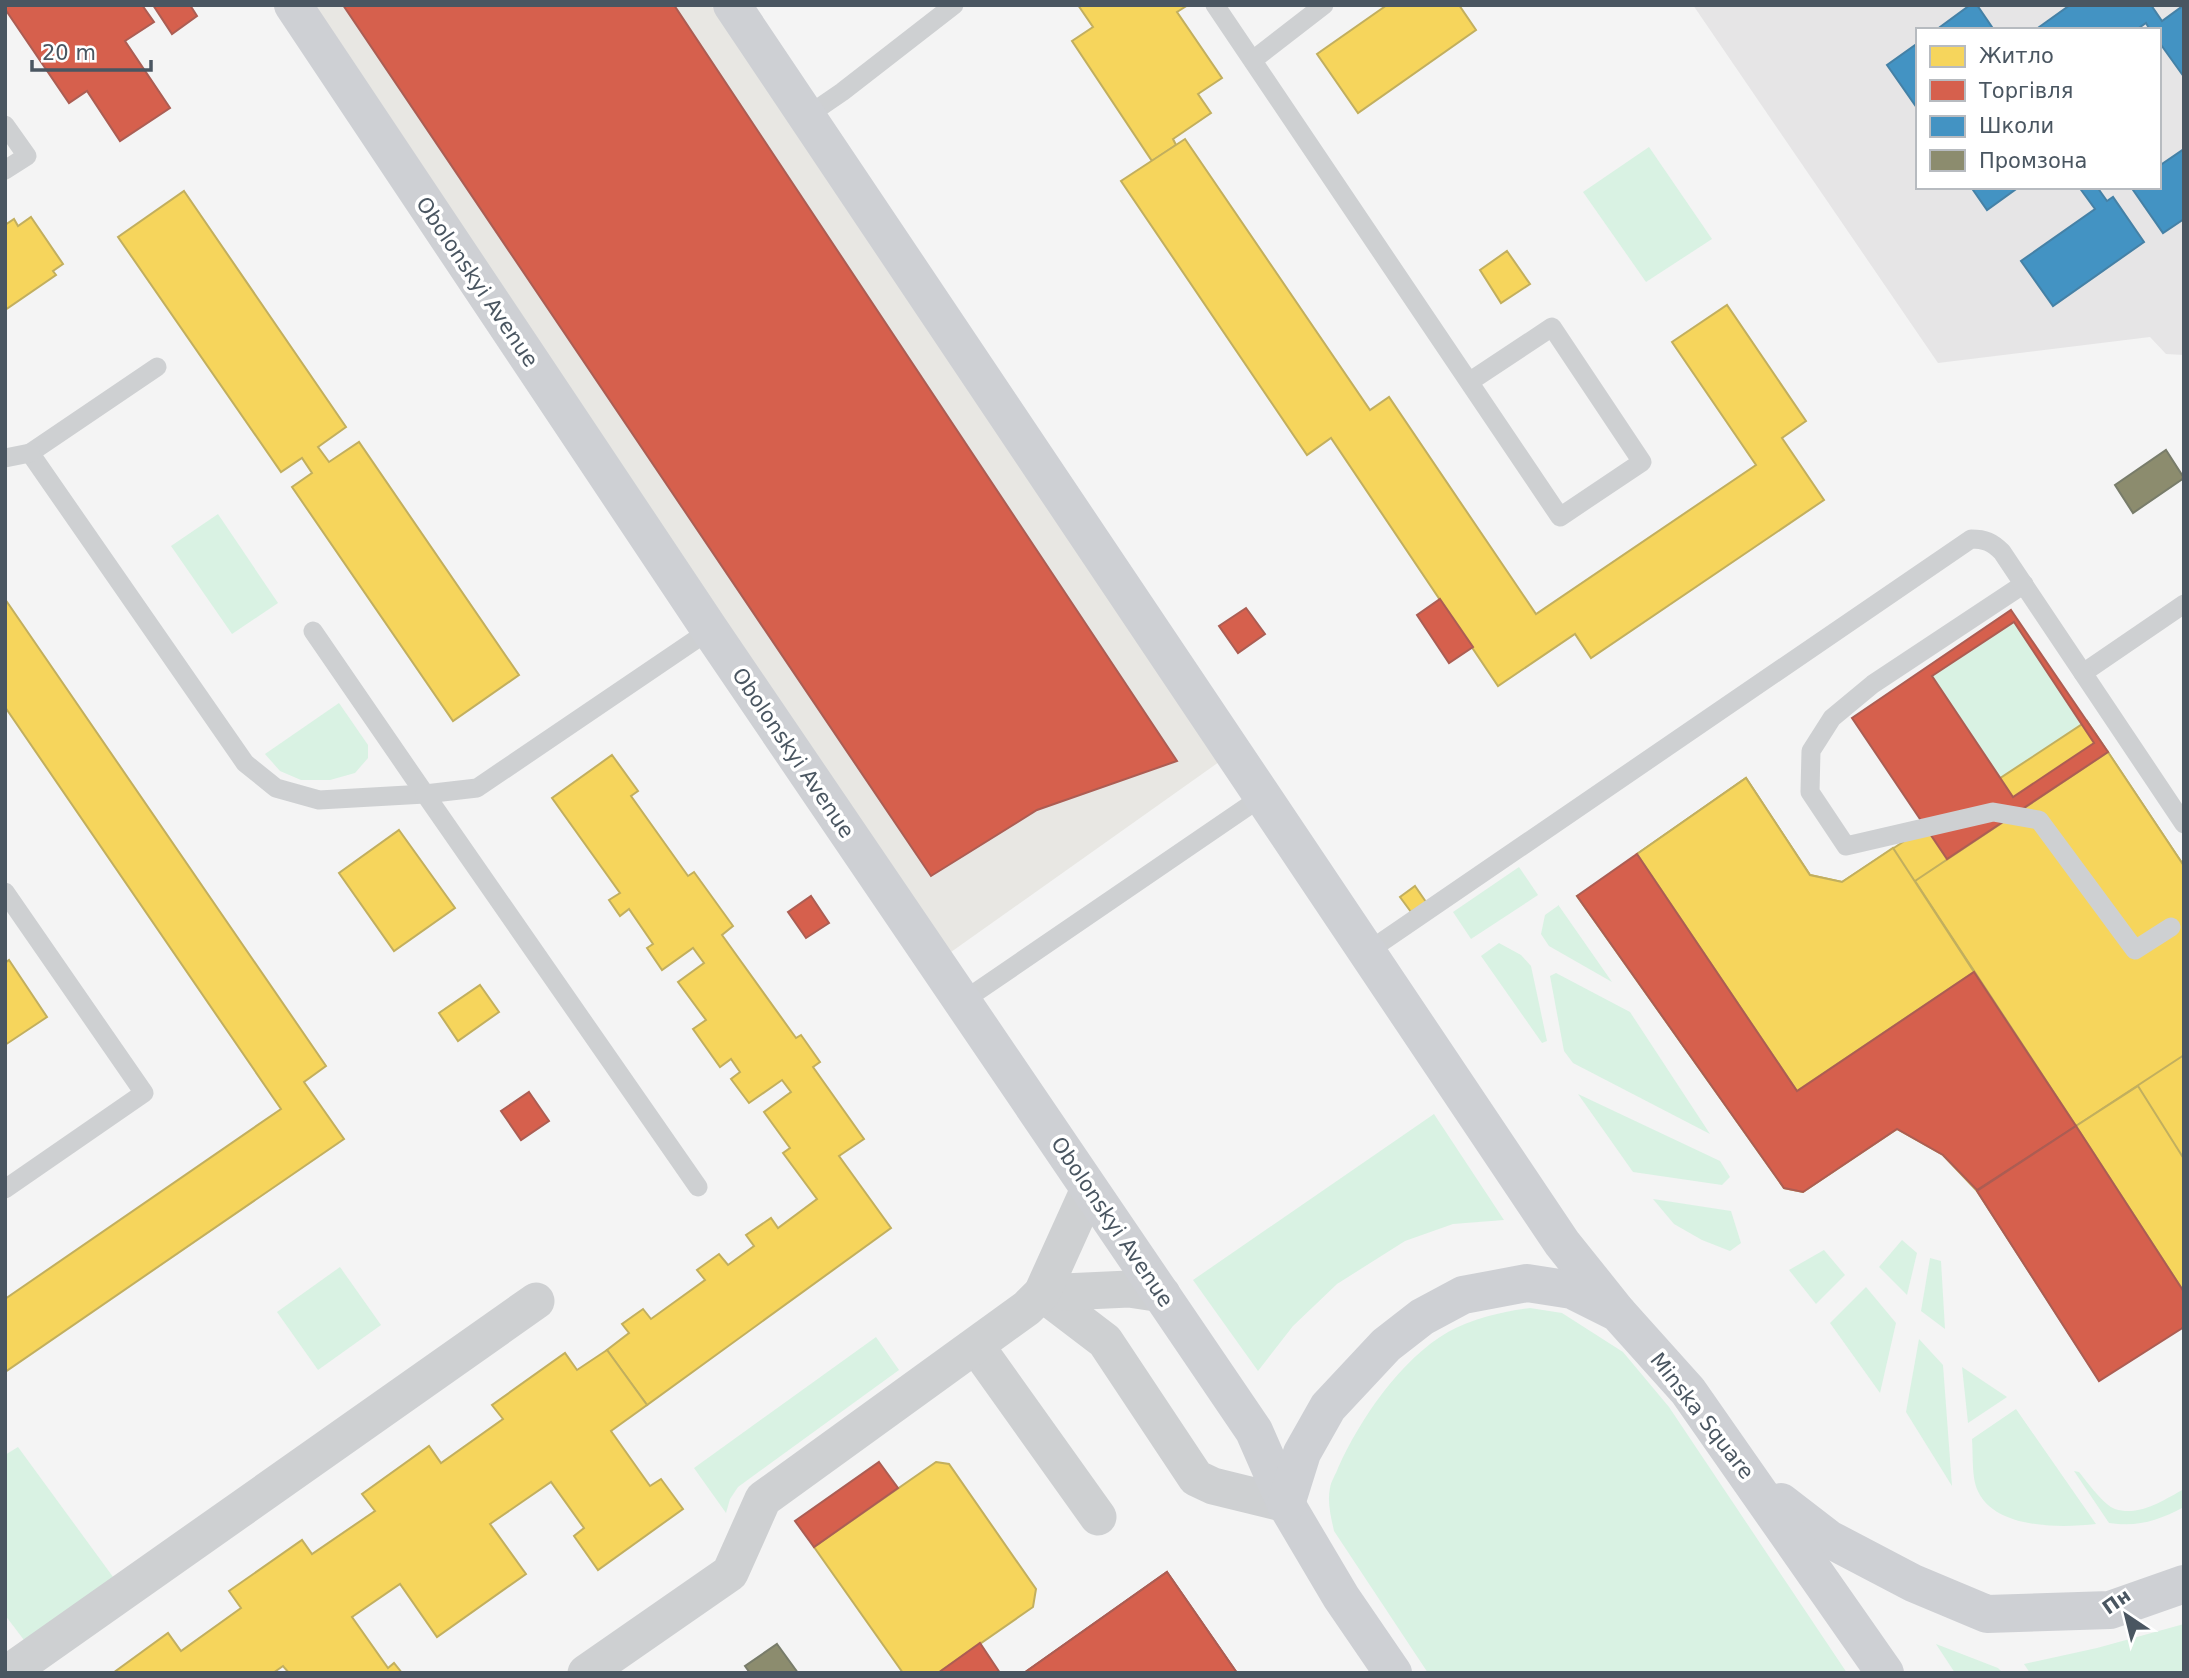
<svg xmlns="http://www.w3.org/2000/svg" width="2189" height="1678" font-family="'DejaVu Sans',sans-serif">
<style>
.commercial{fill:#e8e7e3}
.education{fill:#e6e5e6;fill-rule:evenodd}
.green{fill:#d9f2e3}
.homes{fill:#f6d55c;stroke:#c2af5e;stroke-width:2}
.shops{fill:#d6604d;stroke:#ac5d53;stroke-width:2;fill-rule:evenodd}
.schools{fill:#4393c3;stroke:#4581a6;stroke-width:2}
.industry{fill:#8c8c6e;stroke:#787c6a;stroke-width:2}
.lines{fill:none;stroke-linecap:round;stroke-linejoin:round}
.service{stroke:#ced0d2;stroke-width:19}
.minor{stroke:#ced0d2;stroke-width:37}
.secondary{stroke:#ced0d4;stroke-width:38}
.labels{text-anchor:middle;stroke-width:7;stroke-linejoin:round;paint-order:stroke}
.street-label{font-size:21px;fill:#4a5661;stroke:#fff}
</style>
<rect width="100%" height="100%" fill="#f4f4f4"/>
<polygon class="commercial" points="305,5 711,5 1219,762 944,957"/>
<path class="education" d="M1693,5h491v350l-18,-1 -16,-17 -212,26zM1918,30h241v157h-241z"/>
<g class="green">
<polygon points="1649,147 1712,239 1646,282 1583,192"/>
<polygon points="218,514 278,603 232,634 171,546"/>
<polygon points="2014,622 2094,743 2013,797 1932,676"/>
<polygon points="339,703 368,745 368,758 355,773 330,780 301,780 280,771 265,754"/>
<polygon points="1519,867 1538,895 1471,939 1453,912"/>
<polygon points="1559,905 1559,906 1612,982 1549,946 1541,934 1545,915"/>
<polygon points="1499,943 1521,955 1531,966 1547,1041 1542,1043 1481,956"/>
<polygon points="1556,973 1630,1012 1710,1134 1573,1063 1564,1051 1550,976"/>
<polygon points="1578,1094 1720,1161 1730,1177 1722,1185 1633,1172"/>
<polygon points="1434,1114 1504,1220 1453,1224 1405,1241 1337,1284 1293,1326 1258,1371 1193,1280"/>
<polygon points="1653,1199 1731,1211 1741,1243 1730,1251 1702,1240 1674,1224"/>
<polygon points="1902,1240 1917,1253 1907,1295 1879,1267"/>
<polygon points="1824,1250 1845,1275 1816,1304 1789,1270"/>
<polygon points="1930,1258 1941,1261 1945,1329 1921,1311"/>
<polygon points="340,1267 381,1325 318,1370 277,1312"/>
<polygon points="1866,1287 1896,1323 1880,1393 1830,1323"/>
<path d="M1530,1308l32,5 61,39 46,55 178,266h-419l-94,-142c-3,-14 -7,-29 -4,-43 1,-7 6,-14 8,-20 22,-49 63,-109 110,-136 26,-14 53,-20 82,-24z"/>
<polygon points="876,1337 899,1370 738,1487 730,1499 726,1513 694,1468"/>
<polygon points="1919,1339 1943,1365 1952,1486 1906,1412"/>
<polygon points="1962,1367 2007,1397 1968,1423"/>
<path d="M2016,1409l80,115c-36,4 -109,6 -121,-41 -3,-14 -2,-30 -3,-44z"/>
<polygon points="18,1447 116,1581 27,1644 5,1615 5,1455"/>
<path d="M2074,1471l5,1c8,10 25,33 36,37 24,8 49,-9 69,-20v18c-27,14 -45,20 -75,16z"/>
<polygon points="2184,1624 2184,1673 2030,1673 2024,1664 2097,1648"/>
<polygon points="1936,1644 1998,1668 2003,1673 1955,1673"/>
</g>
<g class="homes">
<polygon points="1078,5 1188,5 1177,12 1222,78 1198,94 1211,113 1173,139 1176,145 1152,161 1072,41 1093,27"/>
<polygon points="1387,5 1459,5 1476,30 1358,113 1317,54"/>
<polygon points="1185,139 1370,410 1389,397 1536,614 1756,465 1672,342 1727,305 1806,421 1782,438 1824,500 1591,658 1575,634 1498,686 1331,438 1307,455 1121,181"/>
<polygon points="184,191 346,427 318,447 329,462 359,442 519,675 453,721 292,487 312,473 302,458 281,472 118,237"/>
<polygon points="31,217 63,264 53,271 56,275 5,310 5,225 14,219 18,226"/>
<polygon points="1507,251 1530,284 1501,303 1480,270"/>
<polygon points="5,599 326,1066 304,1082 344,1139 5,1372 5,1299 281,1109 5,707"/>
<polygon points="2087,721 2184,866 2184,1325 2099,1380 1977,1191 1943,1155 1897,1129 1803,1192 1784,1188 1577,896 1636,864 1637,854 1746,778 1810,875 1842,882"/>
<polygon points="2108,752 2184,866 2184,1055 2076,1126 1915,881"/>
<polygon points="612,755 638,791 631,796 688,876 694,872 733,926 722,935 796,1038 801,1035 820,1062 813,1067 864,1139 839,1156 891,1228 647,1405 607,1350 629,1333 622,1324 643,1309 651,1319 705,1280 697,1270 719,1254 728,1265 754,1246 746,1235 771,1218 778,1228 817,1199 783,1153 790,1148 764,1112 791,1092 782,1080 749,1103 731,1079 740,1072 731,1059 720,1067 693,1029 706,1020 678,982 704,963 693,948 662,970 647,948 653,944 629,909 620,916 609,900 620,893 552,798"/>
<polygon points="1746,778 1810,875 1842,882 1893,848 1974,972 1797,1091 1637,854"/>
<polygon points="399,830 455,908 394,951 339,873"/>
<polygon points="1415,886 1426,902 1411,912 1400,897"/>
<polygon points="9,960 47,1017 5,1045 5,963"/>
<polygon points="480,985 499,1012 458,1041 439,1013"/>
<polygon points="2138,1086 2184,1159 2184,1292 2076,1126"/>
<polygon points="607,1350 647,1405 611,1431 650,1486 661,1479 683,1509 598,1570 574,1536 584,1528 551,1482 490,1524 526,1574 437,1637 400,1584 352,1617 388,1668 394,1663 402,1673 289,1673 283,1666 273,1673 113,1673 168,1633 181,1651 241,1608 229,1591 302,1540 312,1554 375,1511 362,1494 429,1446 441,1463 503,1419 492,1405 565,1353 577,1370"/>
<polygon points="936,1462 949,1464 1036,1589 1033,1607 938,1673 903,1673 814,1547"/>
</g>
<g class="shops">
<polygon points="7,5 142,5 154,22 125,41 170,108 120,141 87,91 69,103 5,9"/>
<polygon points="153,5 190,5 197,16 172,34"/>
<polygon points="343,5 674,5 1177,761 1037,810 931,876"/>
<polygon points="1440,599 1473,647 1449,663 1417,615"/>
<polygon points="1246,608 1265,634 1238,653 1219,626"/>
<path d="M2011,610l97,142 -161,107 -95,-141zM2014,622l80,121 -81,54 -81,-121z"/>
<polygon points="1637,854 1797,1091 1974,972 2076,1126 1977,1190 1943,1155 1897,1129 1803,1192 1784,1188 1577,896"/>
<polygon points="811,896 829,923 806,938 788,912"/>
<polygon points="529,1092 549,1121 521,1140 501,1111"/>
<polygon points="2076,1126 2184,1292 2184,1327 2099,1381 1977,1191"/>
<polygon points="879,1462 898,1488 814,1547 795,1521"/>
<polygon points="1167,1572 1237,1673 1024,1673"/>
<polygon points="1167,1572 1237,1673 1024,1673"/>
<polygon points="980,1643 1000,1673 938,1673"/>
</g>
<g class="schools">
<polygon points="1970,5 1977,5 1994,30 1936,30"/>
<polygon points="2070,5 2151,5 2162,21 2184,5 2184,77 2159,42 2159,30 2150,30 2146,23 2136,30 2035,30"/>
<polygon points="1918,43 1918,108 1917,108 1887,65"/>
<polygon points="2184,149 2184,219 2163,233 2131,187 2159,187 2159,166"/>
<polygon points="1971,187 2019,187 1987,210"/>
<polygon points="2079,187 2097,187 2107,201 2113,197 2144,242 2053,306 2021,261 2095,209"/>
</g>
<g class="industry">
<polygon points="2166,450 2184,478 2133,513 2115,485"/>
<polygon points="777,1644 798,1673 750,1673 745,1666"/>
</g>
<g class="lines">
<g class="service">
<polyline points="1215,5 1560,517 1642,462 1552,327 1469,382"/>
<polyline points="1253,60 1324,5"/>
<polyline points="807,116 842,92 954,5"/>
<polyline points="5,125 27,156 5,170"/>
<polyline points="157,367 30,453 245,763 276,788 319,800 425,794"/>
<polyline points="5,458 30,453"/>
<polyline points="2024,584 1873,684 1832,718 1811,751 1810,792 1846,846 1993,812 2039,820 2135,950 2171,927"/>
<polyline points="313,631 425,794"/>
<polyline points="2083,673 2184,604"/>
<polyline points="5,892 144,1093 5,1189"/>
<path d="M1367,952l604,-413c14,0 21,3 31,13l182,272"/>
<polyline points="963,1001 1263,796"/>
<polyline points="698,1187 425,794 477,788 710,630"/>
</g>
<g class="minor">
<polyline points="1042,1293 1105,1341 1196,1478 1213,1486 1286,1504"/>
<polyline points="1042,1293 1129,1289 1162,1294"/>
<polyline points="976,1346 1098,1517"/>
<polyline points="8,1673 536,1301"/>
<polyline points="586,1673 730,1573 763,1499 1027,1308 1042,1293 1089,1189"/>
</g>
<g class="secondary">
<polyline points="293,5 710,630 1254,1431 1286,1504 1341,1597 1393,1673"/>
<polyline points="732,5 1562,1243 1618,1313"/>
<polyline points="1781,1502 1829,1539 1913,1583 1987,1614 2110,1610 2184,1584"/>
<polyline points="1286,1504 1302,1453 1328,1407 1386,1345 1422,1317 1463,1295 1527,1283 1572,1290 1618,1313 1688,1391 1885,1673"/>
</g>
</g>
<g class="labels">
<g class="street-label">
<text transform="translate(477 282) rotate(56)" y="7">Obolonskyi Avenue</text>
<text transform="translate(793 753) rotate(56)" y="7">Obolonskyi Avenue</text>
<text transform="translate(1112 1222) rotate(56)" y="7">Obolonskyi Avenue</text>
<text transform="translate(1702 1416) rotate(52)" y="7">Minska Square</text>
</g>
</g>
<rect width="2189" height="1678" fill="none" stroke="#4a5661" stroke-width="14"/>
<rect x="1916" y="28" width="245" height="161" fill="#ffffff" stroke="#b7bbc0" stroke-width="2"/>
<rect x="1930" y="46" width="35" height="21" fill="#f6d55c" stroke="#b7bbc0" stroke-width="2"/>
<text x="1979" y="63" font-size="21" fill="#4a5661">Житло</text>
<rect x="1930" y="80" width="35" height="21" fill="#d6604d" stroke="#b7bbc0" stroke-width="2"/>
<text x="1979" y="98" font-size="21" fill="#4a5661">Торгівля</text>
<rect x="1930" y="116" width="35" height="21" fill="#4393c3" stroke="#b7bbc0" stroke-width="2"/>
<text x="1979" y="133" font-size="21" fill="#4a5661">Школи</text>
<rect x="1930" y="150" width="35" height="21" fill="#8c8c6e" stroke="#b7bbc0" stroke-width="2"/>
<text x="1979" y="168" font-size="21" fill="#4a5661">Промзона</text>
<g transform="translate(2126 1615) rotate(325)" stroke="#ffffff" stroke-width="5" paint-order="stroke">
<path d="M0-5L12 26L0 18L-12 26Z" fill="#4a5661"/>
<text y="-10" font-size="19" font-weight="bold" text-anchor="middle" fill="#4a5661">Пн</text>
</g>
<path d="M32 60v10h119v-10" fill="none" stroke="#4a5661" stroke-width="3.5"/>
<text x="42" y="60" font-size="21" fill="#4a5661" stroke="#ffffff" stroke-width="5" paint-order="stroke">20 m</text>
</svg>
